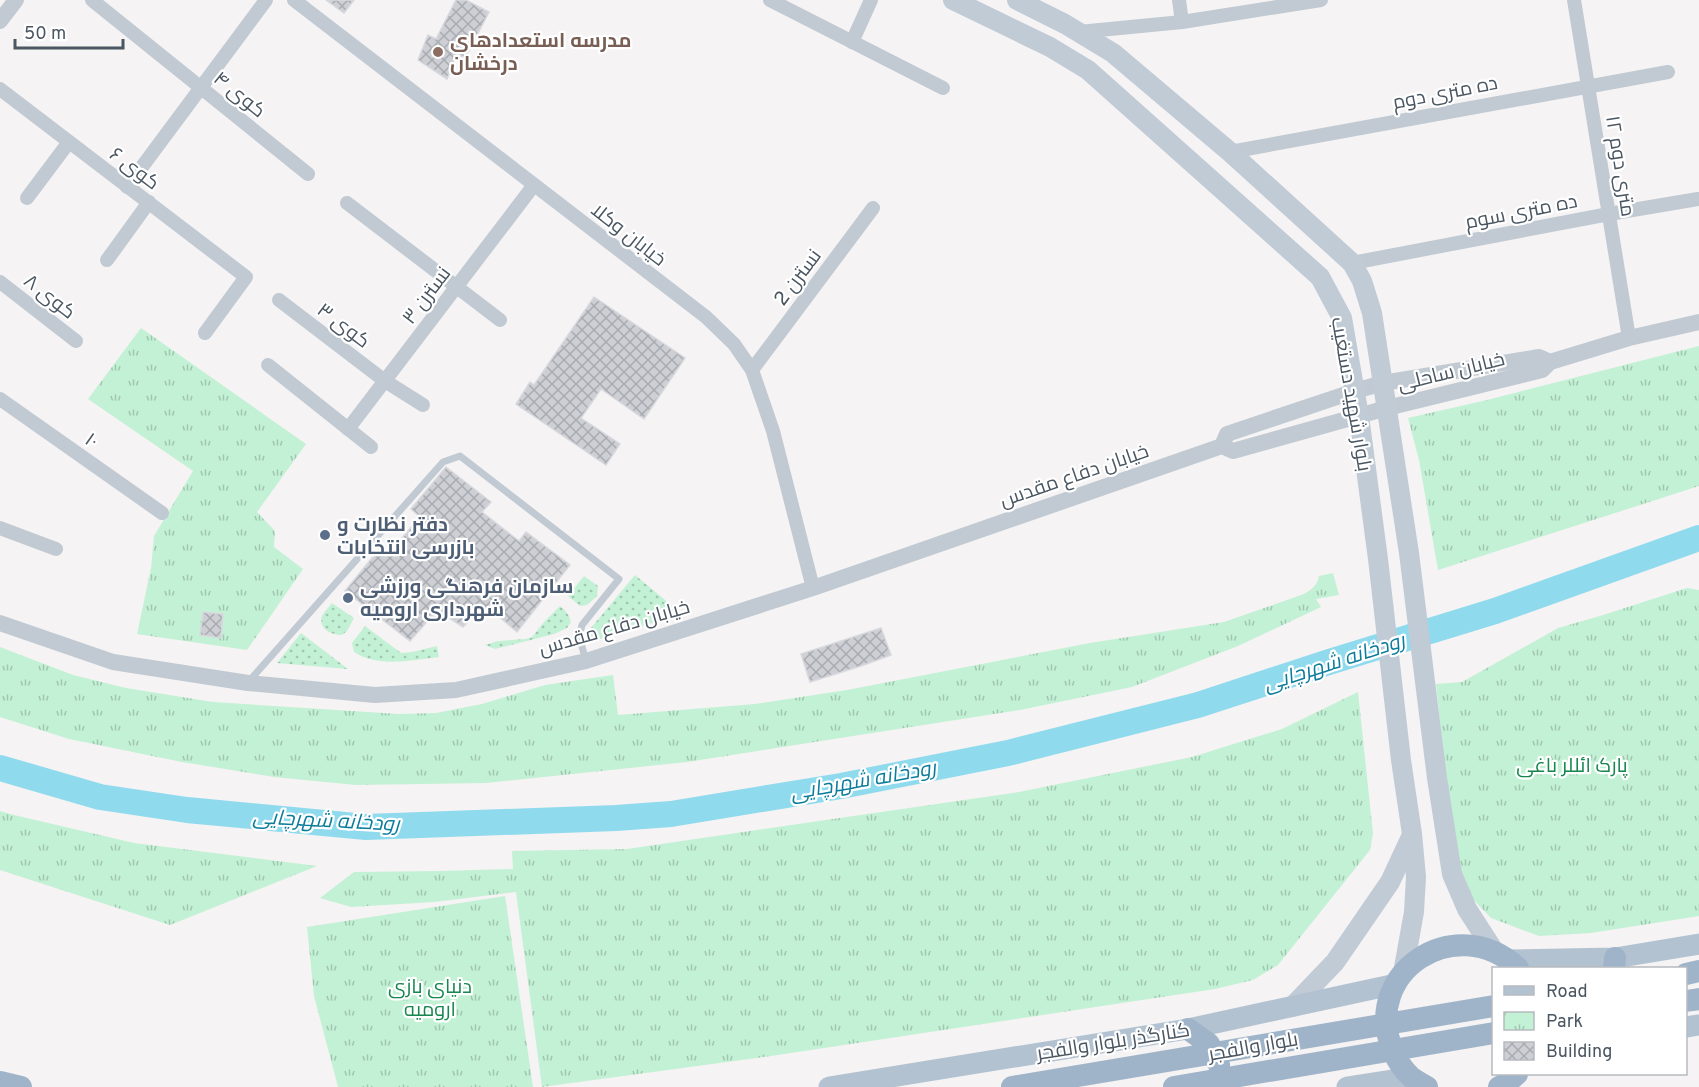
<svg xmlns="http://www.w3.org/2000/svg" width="1699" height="1087" font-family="Overpass,Cairo,sans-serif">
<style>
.grass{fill:url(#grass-dots)}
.park{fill:url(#park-tufts)}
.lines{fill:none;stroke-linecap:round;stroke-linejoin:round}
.river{stroke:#90daee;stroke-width:26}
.building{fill:url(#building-cross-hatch);stroke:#d7d9de;stroke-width:1.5}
.service{stroke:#c1cad2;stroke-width:7}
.minor{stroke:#c1cad2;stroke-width:14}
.tertiary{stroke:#c1cad2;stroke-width:16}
.secondary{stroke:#c1cbd6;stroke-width:20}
.primary{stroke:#b3c2d1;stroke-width:21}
.trunk{stroke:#9fb4c9;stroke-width:22}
.education-dot{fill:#8d6e63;stroke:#fff;stroke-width:2}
.service-dot{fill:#5c6f8a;stroke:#fff;stroke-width:2}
.labels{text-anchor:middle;stroke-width:4.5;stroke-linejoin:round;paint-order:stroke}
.education-label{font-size:20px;font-weight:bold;fill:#785e54;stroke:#fff;text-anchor:start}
.street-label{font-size:20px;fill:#4a5661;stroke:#fff}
.service-label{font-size:20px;font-weight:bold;fill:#4e5e75;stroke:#fff;text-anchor:start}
.park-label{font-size:20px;fill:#17864f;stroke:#fff}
.water-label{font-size:21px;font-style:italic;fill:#0c7c9b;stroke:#fff}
</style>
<defs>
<pattern id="grass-dots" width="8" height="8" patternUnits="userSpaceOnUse" patternTransform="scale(1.5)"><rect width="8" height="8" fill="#c3f1d5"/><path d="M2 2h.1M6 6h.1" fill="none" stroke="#a0c6b0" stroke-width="1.8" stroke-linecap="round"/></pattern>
<pattern id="park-tufts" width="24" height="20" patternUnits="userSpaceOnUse" patternTransform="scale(1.5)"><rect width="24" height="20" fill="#c3f1d5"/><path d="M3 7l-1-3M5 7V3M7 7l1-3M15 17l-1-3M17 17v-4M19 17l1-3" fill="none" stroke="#a0c6b0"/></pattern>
<pattern id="building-cross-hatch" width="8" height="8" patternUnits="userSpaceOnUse" patternTransform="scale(1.5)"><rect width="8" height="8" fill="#cdcfd5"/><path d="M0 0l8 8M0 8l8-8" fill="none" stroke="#a8abb0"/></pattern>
</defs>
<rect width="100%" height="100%" fill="#f5f3f3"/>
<g class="grass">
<polygon points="635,575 682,614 590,642 586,634"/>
<polygon points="584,576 598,586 597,596 587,605 580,606 568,596"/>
<path d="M332,603l22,15 -7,13 -5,4c-10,0 -24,-6 -20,-19 2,-4 7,-9 10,-13z"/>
<path d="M560,606c6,5 9,8 11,16l-4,6 -13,6 -59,15 -10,-4 13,-4 28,-2 6,-2 12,-15z"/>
<path d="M365,626l36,27 11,-1 25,-6 2,11c-27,3 -61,11 -85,-5l-2,-9z"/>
<polygon points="301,633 348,669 277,663"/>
</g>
<g class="park">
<polygon points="141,328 306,444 257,512 275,531 274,547 303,569 247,650 137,634 151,568 154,536 193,471 88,399"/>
<polygon points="1699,346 1699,486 1438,570 1419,460 1408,418 1487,400"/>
<path d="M1333,573l6,22 -23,4 5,8 -83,39 -106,41 -112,23 -333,52 -201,21 -130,2 -82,-8 -92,-15 -113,-23 -69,-22v-70l73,28 53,13 87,14 186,12 37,-1 46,-9 63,-19 68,-10 5,40 137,-11 92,-14 243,-47 134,-21 80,-28c8,-5 13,-8 15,-18z"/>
<polygon points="1687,588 1699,590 1699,916 1591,933 1539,936 1491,918 1464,890 1453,845 1436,684 1462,682 1558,628 1600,616"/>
<polygon points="1358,692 1373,834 1370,850 1278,965 1253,980 1215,989 771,1056 542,1087 516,892 434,902 351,907 320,898 354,872 441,871 513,869 512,851 627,849 1019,792 1192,757 1282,729"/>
<polygon points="0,811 14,815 134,843 317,866 170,925 0,870"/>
<polygon points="505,896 533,1087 338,1087 314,996 307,927"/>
</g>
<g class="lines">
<polyline class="river" points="0,768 100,797 187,810 366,827 616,818 671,814 841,786 1008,753 1198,705 1329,662 1495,611 1699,538"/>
</g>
<g class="building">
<polygon points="326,0 354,0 344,13"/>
<polygon points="456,0 466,0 489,12 465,58 457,54 447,79 418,60 428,35 436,39"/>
<polygon points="594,297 685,358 644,419 601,389 581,418 620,444 606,465 516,404 530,382 534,385"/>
<polygon points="446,467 491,502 482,512 519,541 526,532 570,565 517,632 491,610 488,612 482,607 463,627 440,612 436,619 432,616 410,641 345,591 381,547 389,553 420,517 411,509"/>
<polygon points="203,612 223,614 221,638 200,635"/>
<polygon points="881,628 891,655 861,666 810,682 801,654"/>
</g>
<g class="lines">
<polyline class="service" points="250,680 443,462 460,456 619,579 582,625 579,636 586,661"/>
<g class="minor">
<polyline points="92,0 308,174"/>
<polyline points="294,0 706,317 734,344 752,370 773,431 813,588"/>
<polyline points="770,0 943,88"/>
<polyline points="1179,0 1182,22"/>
<polyline points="1574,0 1629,338"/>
<polyline points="1079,32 1182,22 1321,0"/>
<polyline points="852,42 871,0"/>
<polyline points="0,89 246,277 205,333"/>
<polyline points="1230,152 1668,72"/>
<polyline points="127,187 266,0"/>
<polyline points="27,198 69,142"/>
<polyline points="347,203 500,320"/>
<polyline points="107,260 149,202"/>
<polyline points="1352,263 1609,214 1698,199"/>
<polyline points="0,282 76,341"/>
<polyline points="279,300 385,381 423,405"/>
<polyline points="268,365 371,447"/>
<polyline points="752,370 873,208"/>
<polyline points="0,399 162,513"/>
<polyline points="348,429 534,185"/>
<polyline points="0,528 56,549"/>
</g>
<g class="tertiary">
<polyline points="0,21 16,0"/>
<polyline points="1222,446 1227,434 1355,391 1383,383 1539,357 1550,362"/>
<polyline points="0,623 113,662 248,683 375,695 456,690 586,661 813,588 1222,446 1233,451 1387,408 1542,370 1550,362 1629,338 1699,322"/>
</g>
<g class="secondary">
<polyline points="953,0 1050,47 1088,70 1320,277 1342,318 1359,416 1378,559 1401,760 1412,834 1416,877 1414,912 1403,973"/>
<polyline points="1017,0 1065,24 1113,53 1230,152 1352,263 1362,281 1372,313 1409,553 1437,778 1452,874 1467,909 1494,951"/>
<polyline points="1292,1007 1335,962 1390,882 1411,837"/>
</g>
<g class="primary">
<polyline points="1509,960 1615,958 1699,944"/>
<polyline points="1686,1027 1699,1025"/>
<polyline points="829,1087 1188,1029 1396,984"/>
<polyline points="1347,1087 1411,1077"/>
</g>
<g class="trunk">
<polyline points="1614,968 1615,958"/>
<polyline points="1686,974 1699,971"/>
<polyline points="1686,1001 1699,999"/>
<polyline points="1188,1029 1209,1044 1219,1065"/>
<polyline points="0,1082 21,1087"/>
<polyline points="1012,1087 1494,1006"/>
<polyline points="1174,1087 1494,1033"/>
<path d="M1427,1087c-5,-3 -11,-6 -16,-10 -8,-7 -14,-17 -18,-26 -33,-79 63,-141 125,-83"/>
<polyline points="1499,1087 1508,1082 1517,1074"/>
</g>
</g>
<circle class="education-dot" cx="438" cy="52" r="6"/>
<g class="service-dot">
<circle cx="325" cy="535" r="6"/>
<circle cx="348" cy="598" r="6"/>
</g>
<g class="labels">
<g class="education-label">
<text x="450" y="47">مدرسه استعدادهای<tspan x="450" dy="23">درخشان</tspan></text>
</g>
<g class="street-label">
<text transform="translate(1445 92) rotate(-11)" y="7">ده متری دوم</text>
<text transform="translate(240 94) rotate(39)" y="7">کوی ۴</text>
<text transform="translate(1621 166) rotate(81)" y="7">۱۲ متری دوم</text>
<text transform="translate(135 168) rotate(37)" y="7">کوی ۶</text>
<text transform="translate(1521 211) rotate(-11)" y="7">ده متری سوم</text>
<text transform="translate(629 234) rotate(38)" y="7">خیابان وکلا</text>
<text transform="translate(797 277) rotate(-53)" y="7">نسترن 2</text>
<text transform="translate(426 295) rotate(-53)" y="7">نسترن ۳</text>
<text transform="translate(50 296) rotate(38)" y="7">کوی ۸</text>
<text transform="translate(344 325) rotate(37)" y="7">کوی ۳</text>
<text transform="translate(1451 371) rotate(-14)" y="7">خیابان ساحلی</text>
<text transform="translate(1352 394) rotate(80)" y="7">بلوار شهید دستغیب</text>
<text transform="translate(92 440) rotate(35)" y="7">۱۰</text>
<text transform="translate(1074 475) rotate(-19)" y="7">خیابان دفاع مقدس</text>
<text transform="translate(614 627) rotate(-16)" y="7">خیابان دفاع مقدس</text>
<text transform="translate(1113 1041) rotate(-9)" y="7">کنارگذر بلوار والفجر</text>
<text transform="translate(1253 1046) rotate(-10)" y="7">بلوار والفجر</text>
</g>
<g class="service-label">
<text x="337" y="531">دفتر نظارت و<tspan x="337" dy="23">بازرسی انتخابات</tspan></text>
<text x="360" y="593">سازمان فرهنگی ورزشی<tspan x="360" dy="23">شهرداری ارومیه</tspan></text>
</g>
<g class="park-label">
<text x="1572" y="772">پارک ائللر باغی</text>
<text x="430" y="993">دنیای بازی<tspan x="430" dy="23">ارومیه</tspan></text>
</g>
<g class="water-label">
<text transform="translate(1334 662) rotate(-18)" y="7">رودخانه شهرچایی</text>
<text transform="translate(863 780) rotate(-10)" y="7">رودخانه شهرچایی</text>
<text transform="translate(326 820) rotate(3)" y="7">رودخانه شهرچایی</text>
</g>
</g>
<rect x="1492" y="967" width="195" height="108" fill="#ffffff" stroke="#b7bbc0" stroke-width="1.5"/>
<rect x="1504" y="986" width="30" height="9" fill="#b3c2d1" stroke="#b7bbc0" stroke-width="1.5"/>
<text x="1546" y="997" font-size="18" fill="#4a5661">Road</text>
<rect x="1504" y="1012" width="30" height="18" fill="url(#park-tufts)" stroke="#b7bbc0" stroke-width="1.5"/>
<text x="1546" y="1027" font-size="18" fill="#4a5661">Park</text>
<rect x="1504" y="1042" width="30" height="18" fill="url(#building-cross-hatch)" stroke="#b7bbc0" stroke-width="1.5"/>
<text x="1546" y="1057" font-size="18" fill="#4a5661">Building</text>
<path d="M15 39v9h108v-9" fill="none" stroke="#4a5661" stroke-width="3"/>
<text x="24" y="39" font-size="18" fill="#4a5661" stroke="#ffffff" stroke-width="4.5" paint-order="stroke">50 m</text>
</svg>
